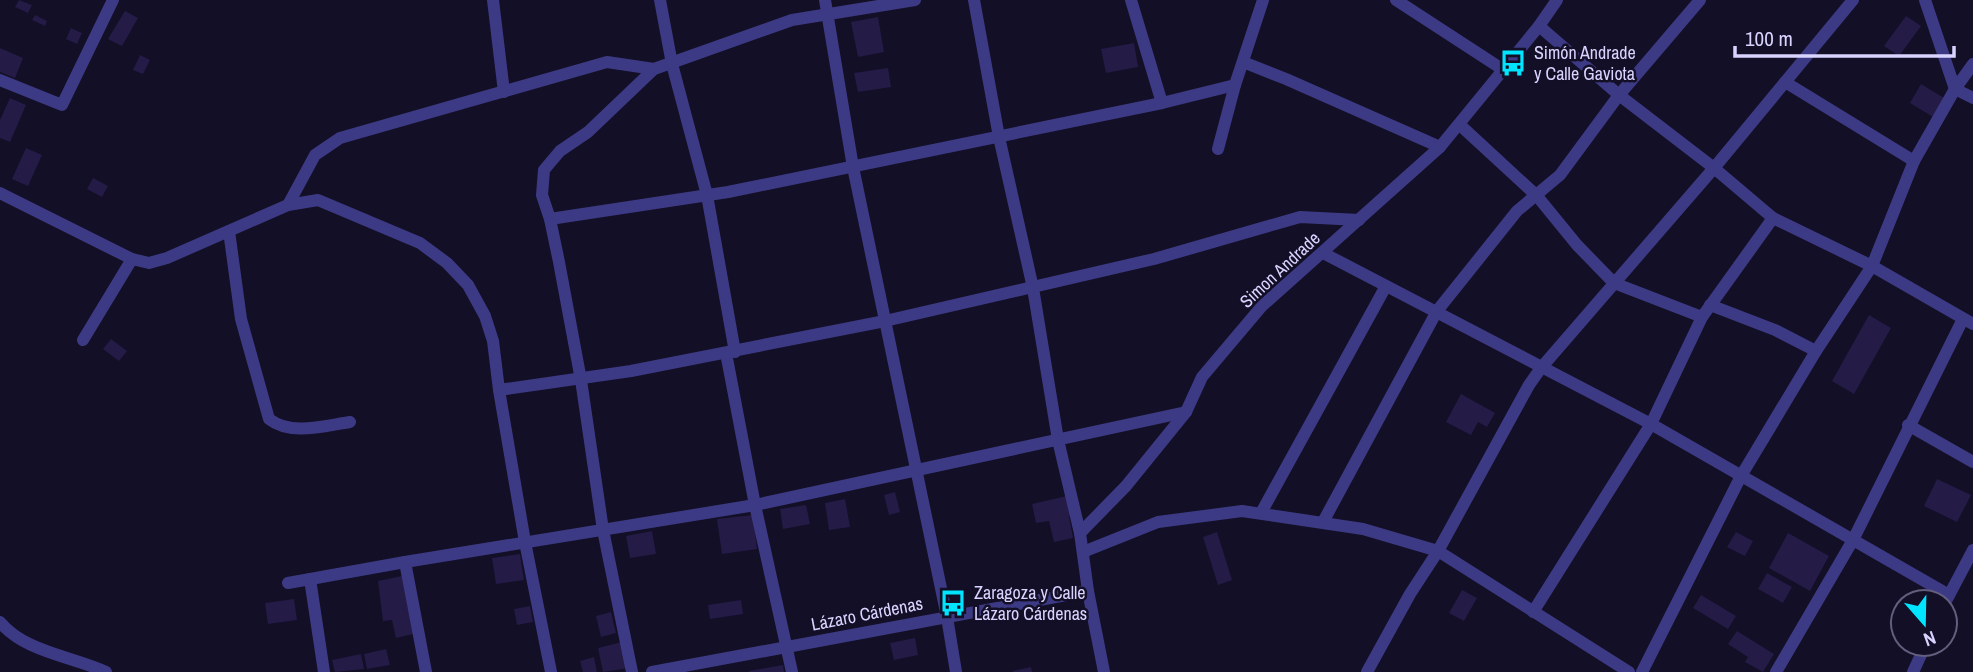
<svg xmlns="http://www.w3.org/2000/svg" width="1973" height="672" font-family="'Archivo Narrow',sans-serif">
<style>
.building{fill:#241b47}
.lines{fill:none;stroke-linecap:round;stroke-linejoin:round}
.minor{stroke:#3d3a85;stroke-width:12}
.labels{text-anchor:middle;stroke-width:5;stroke-linejoin:round;paint-order:stroke}
.poi-label{font-size:18px;fill:#d9d4ff;stroke:#130f26;text-anchor:start}
.street-label{font-size:18px;fill:#d9d4ff;stroke:#130f26}
</style>
<rect width="100%" height="100%" fill="#130f26"/>
<g class="building">
<polygon points="19,0 32,5 28,13 15,7"/>
<polygon points="125,11 138,18 122,46 108,39"/>
<polygon points="35,15 47,21 45,26 32,20"/>
<polygon points="1906,16 1921,26 1899,56 1884,46"/>
<polygon points="878,17 884,52 858,57 851,22"/>
<polygon points="71,28 82,33 77,44 66,39"/>
<polygon points="1134,43 1138,67 1106,73 1101,49"/>
<polygon points="0,48 23,58 15,78 0,72"/>
<polygon points="140,55 150,60 143,74 133,70"/>
<polygon points="888,68 891,87 858,92 854,73"/>
<polygon points="1921,84 1944,98 1933,117 1910,103"/>
<polygon points="10,98 26,105 10,142 0,138 0,120"/>
<polygon points="26,148 42,155 28,186 12,179"/>
<polygon points="93,178 108,186 102,197 87,189"/>
<polygon points="1869,315 1891,328 1854,394 1832,381"/>
<polygon points="111,339 127,351 119,361 103,349"/>
<polygon points="1461,394 1495,413 1487,427 1478,422 1471,435 1446,422"/>
<polygon points="1937,479 1971,495 1957,522 1924,506"/>
<polygon points="895,492 900,512 889,515 884,495"/>
<polygon points="1071,495 1075,515 1069,516 1073,538 1054,542 1049,521 1036,523 1032,504"/>
<polygon points="845,499 850,527 829,530 825,503"/>
<polygon points="806,505 810,524 783,529 780,509"/>
<polygon points="753,515 757,549 722,554 717,519"/>
<polygon points="652,531 656,554 630,558 626,536"/>
<polygon points="1217,532 1232,580 1218,585 1203,537"/>
<polygon points="1736,532 1753,541 1745,556 1727,547"/>
<polygon points="1788,533 1829,556 1810,591 1769,568"/>
<polygon points="520,554 524,580 496,584 492,558"/>
<polygon points="1767,573 1792,587 1783,603 1758,589"/>
<polygon points="402,576 413,634 396,638 392,620 383,621 378,581"/>
<polygon points="1462,590 1477,598 1464,621 1449,613"/>
<polygon points="1701,595 1736,616 1728,629 1693,608"/>
<polygon points="294,599 297,620 268,624 265,603"/>
<polygon points="741,600 743,614 710,619 708,605"/>
<polygon points="530,606 533,622 517,625 514,609"/>
<polygon points="611,612 616,633 601,637 596,616"/>
<polygon points="1737,631 1774,654 1763,672 1745,662 1748,657 1728,644"/>
<polygon points="915,638 918,655 894,660 890,643"/>
<polygon points="622,642 629,668 603,672 598,648"/>
<polygon points="386,649 390,665 367,669 364,654"/>
<polygon points="361,654 364,669 335,672 332,660"/>
<polygon points="594,657 597,672 583,672 580,661"/>
<polygon points="783,665 784,672 749,672 749,671"/>
<polygon points="1031,667 1032,672 1013,672 1013,671"/>
</g>
<g class="lines">
<g class="minor">
<polyline points="493,0 504,92"/>
<polyline points="660,0 672,64 707,195 735,352"/>
<polyline points="825,0 853,167 947,617 956,672"/>
<polyline points="974,0 999,137 1033,288 1058,440 1080,533 1088,591 1104,672"/>
<polyline points="1131,0 1162,103"/>
<polyline points="1396,0 1502,69"/>
<polyline points="1925,0 1955,89 1973,98"/>
<polyline points="1539,26 1619,95 1714,168 1773,218 1872,266 1973,324"/>
<polyline points="1243,62 1286,79 1440,147"/>
<polyline points="0,80 62,105 113,0"/>
<polyline points="1785,82 1914,161"/>
<polyline points="1460,125 1537,196 1577,245 1614,283 1702,317"/>
<polyline points="1218,149 1235,85 1263,0"/>
<polyline points="0,193 132,259 149,263 167,258 288,205 318,200 420,243 447,263 468,285 485,316 493,341 499,390 525,542 551,672"/>
<polyline points="288,205 315,155 340,138 607,62 654,69"/>
<polyline points="550,219 728,192 1162,103 1235,85"/>
<path d="M229,231l12,88 28,100c22,17 54,7 81,3"/>
<polyline points="1323,253 1651,424 1949,595"/>
<polyline points="1710,305 1775,330 1816,351"/>
<polyline points="83,340 132,259"/>
<polyline points="726,353 755,505 792,672"/>
<polyline points="499,390 631,371 885,321 1154,259 1300,217 1359,220"/>
<polyline points="1908,425 1973,462"/>
<polyline points="1261,513 1386,286"/>
<polyline points="1323,522 1437,311 1517,211 1560,175 1619,95 1700,0"/>
<polyline points="1080,533 1126,486 1186,412 1202,377 1262,306 1440,147 1539,26 1557,0"/>
<polyline points="1083,552 1158,522 1242,511 1363,529 1438,551 1629,672"/>
<polyline points="405,562 426,672"/>
<polyline points="310,579 324,672"/>
<polyline points="288,583 405,562 755,505 1186,412"/>
<polyline points="1945,603 1973,550"/>
<polyline points="1533,612 1651,424 1702,317 1773,218"/>
<path d="M0,622c25,30 71,34 106,50"/>
<polyline points="632,672 603,530 581,380 559,262 550,219 542,195 544,170 560,151 588,132 654,69 792,20 915,0"/>
<polyline points="652,672 1088,591"/>
<polyline points="1367,672 1410,594 1438,551 1529,385 1541,368 1714,168 1853,0"/>
<polyline points="1642,672 1741,476 1816,351 1872,266 1914,161 1955,89 1973,64"/>
<polyline points="1776,672 1853,540 1963,319"/>
<polyline points="1913,672 1926,644"/>
</g>
</g>
<defs>
<g id="bus-bare" transform="scale(2.1)"><path d="M-5-6H5V4H4V6H2V4H-2V6H-4V4H-5ZM-3.5-4V0h7V-4ZM-3.5 1.2v1.5H-2V1.2ZM2 1.2v1.5H3.5V1.2Z" fill="#00e5ff" stroke="#130f26" stroke-width="2.5" paint-order="stroke"/></g>
</defs>
<g fill-rule="evenodd">
<use href="#bus-bare" x="1513" y="63"/>
<use href="#bus-bare" x="953" y="603"/>
</g>
<g class="labels">
<g class="poi-label">
<text x="1534" y="59">Simón Andrade<tspan x="1534" dy="21">y Calle Gaviota</tspan></text>
<text x="974" y="599">Zaragoza y Calle<tspan x="974" dy="21">Lázaro Cárdenas</tspan></text>
</g>
<g class="street-label">
<text transform="translate(1280 270) rotate(-43)" y="6">Simon Andrade</text>
<text transform="translate(867 614) rotate(-11)" y="6">Lázaro Cárdenas</text>
</g>
</g>
<g transform="translate(1924 623) rotate(160)"><circle r="33" fill="#130f26" stroke="#625e7d" stroke-width="2"/>
<path d="M0-5L12 26L0 18L-12 26Z" fill="#00e5ff"/>
<text y="-10" font-size="19" font-weight="bold" text-anchor="middle" fill="#d9d4ff">N</text>
</g>
<path d="M1735 46v10h219v-10" fill="none" stroke="#d9d4ff" stroke-width="3.5"/>
<text x="1745" y="46" font-size="21" fill="#d9d4ff" stroke="#130f26" stroke-width="5" paint-order="stroke">100 m</text>
</svg>
